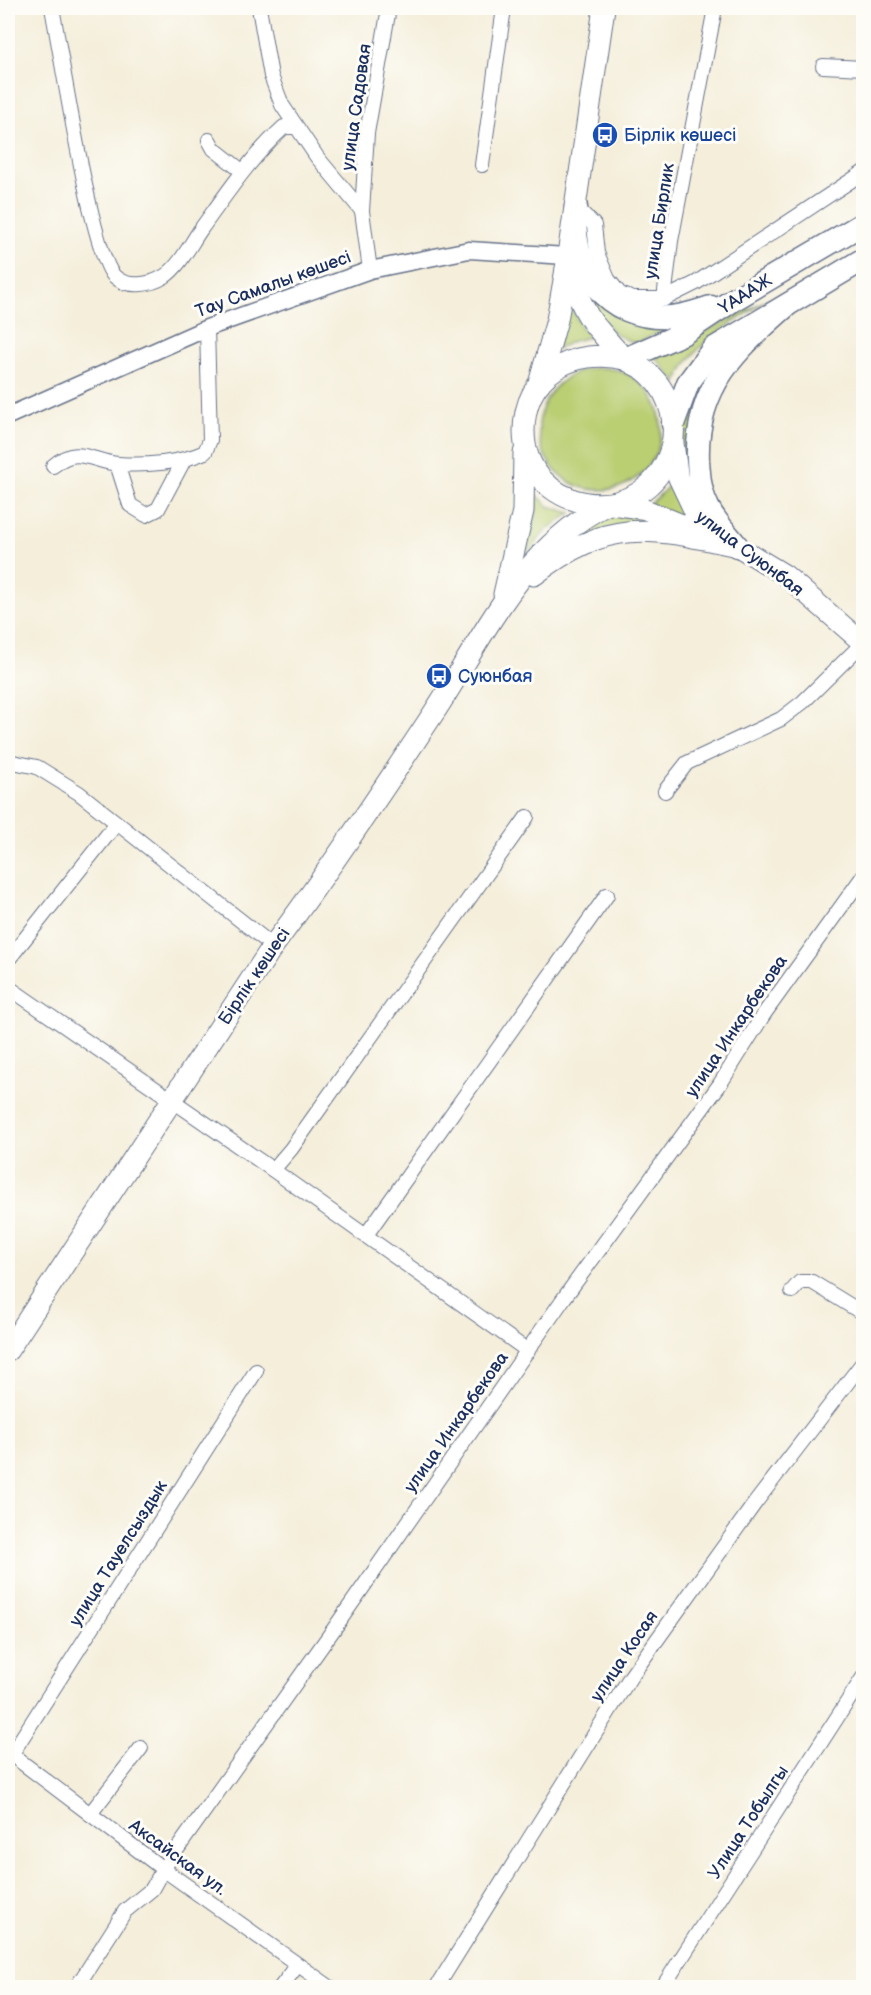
<svg xmlns="http://www.w3.org/2000/svg" width="871" height="1995" font-family="'Balsamiq Sans',sans-serif">
<style>
.green{fill:#bace72;stroke:#6a7e68;stroke-width:1.5}
.lines{fill:none;stroke-linecap:round;stroke-linejoin:round}
.minor-casing{stroke:#677289;stroke-width:16}
.tertiary-casing{stroke:#677289;stroke-width:19}
.secondary-casing{stroke:#677289;stroke-width:22}
.primary-casing{stroke:#677289;stroke-width:23}
.trunk-casing{stroke:#677289;stroke-width:25}
.minor{stroke:#fff;stroke-width:14}
.tertiary{stroke:#fff;stroke-width:16}
.secondary{stroke:#fff;stroke-width:20}
.primary{stroke:#fff;stroke-width:21}
.trunk{stroke:#fff;stroke-width:22}
.labels{text-anchor:middle;stroke-width:6;stroke-linejoin:round;paint-order:stroke}
.street-label{font-size:18px;fill:#1b2f5e;stroke:#fdfcf7}
.transit-label{font-size:18px;fill:#164399;stroke:#fdfcf7;text-anchor:start}
</style>
<rect width="100%" height="100%" fill="#fdfcf7"/>
<filter id="ink" filterUnits="userSpaceOnUse"><feTurbulence type="fractalNoise" baseFrequency=".0167" numOctaves="2"/><feDisplacementMap in="SourceGraphic" scale="12" xChannelSelector="R" yChannelSelector="G"/><feConvolveMatrix kernelMatrix="1 2 1 2 8 2 1 2 1" color-interpolation-filters="sRGB"/></filter>
<filter id="wash" filterUnits="userSpaceOnUse"><feTurbulence type="fractalNoise" baseFrequency=".008" numOctaves="4" result="noise"/><feDisplacementMap in="SourceGraphic" scale="24" xChannelSelector="R" yChannelSelector="G"/><feGaussianBlur stdDeviation="1.35" result="paint"/><feColorMatrix in="noise" values="0 0 0 0 0 0 0 0 0 0 0 0 0 0 0 0 0 1.4 0 .05"/><feComposite in="paint" operator="in"/></filter>
<g filter="url(#wash)">
<rect width="100%" height="100%" fill="#f4eeda"/>
<g class="green">
<path d="M587,290l99,31 -50,22c-28,-7 -38,-27 -49,-53z"/>
<polygon points="568,299 581,327 590,337 573,341 557,349"/>
<path d="M769,299c-31,22 -81,45 -92,84l-22,-26z"/>
<path d="M718,358l-28,132c-6,-32 -14,-72 4,-102 7,-11 16,-20 24,-30z"/>
<circle cx="600" cy="429" r="61"/>
<polygon points="674,481 689,521 649,505"/>
<polygon points="537,495 548,506 571,513 546,530 525,557 536,512"/>
<polygon points="616,515 634,515 661,523 561,546 597,520"/>
</g>
</g>
<g filter="url(#ink)">
<g class="lines">
<g class="minor-casing">
<g id="minor">
<path d="M52,8c9,44 39,244 62,268 13,13 37,9 51,0 15,-10 26,-33 36,-47 26,-36 50,-72 83,-102h12"/>
<polyline points="259,8 271,76 282,105 317,157 362,211 370,270"/>
<polyline points="823,66 864,68"/>
<polyline points="209,140 214,149 242,171"/>
<polyline points="482,165 504,8"/>
<polyline points="576,207 594,225 597,253 608,279 620,294 633,299 664,299 696,283 864,172"/>
<polyline points="362,211 367,133 389,8"/>
<polyline points="664,299 671,241 715,8"/>
<polyline points="117,464 130,505 146,515 158,509 184,460"/>
<path d="M53,466c25,-22 39,-4 65,-2 27,2 63,-1 87,-12l5,-12 -3,-112"/>
<polyline points="8,761 37,767 79,793 273,946"/>
<polyline points="665,791 687,763 781,719 803,702 864,642"/>
<polyline points="8,960 116,824"/>
<polyline points="8,987 273,1170 528,1351"/>
<polyline points="273,1170 291,1149 527,817"/>
<polyline points="366,1235 607,895"/>
<polyline points="792,1291 800,1282 812,1282 864,1314"/>
<polyline points="8,1752 163,1869 331,1988"/>
<polyline points="11,1755 256,1371"/>
<polyline points="90,1814 141,1748"/>
<polyline points="76,1988 125,1911 152,1889 163,1869 336,1626 564,1298 720,1084 764,1014 864,875"/>
<polyline points="280,1988 297,1966"/>
<polyline points="436,1988 631,1676 755,1503 864,1361"/>
<polyline points="662,1988 864,1676"/>
</g>
</g>
<g class="tertiary-casing">
<polyline id="tertiary" points="8,416 207,328 370,270 469,250 567,256"/>
</g>
<g class="secondary-casing">
<g id="secondary">
<polyline points="673,439 678,477 696,515 737,546 785,575 864,644"/>
<polyline points="608,504 644,509 705,534"/>
</g>
</g>
<g class="primary-casing">
<g id="primary">
<path d="M566,269c10,19 17,44 32,60 8,9 18,23 28,30 7,6 16,8 23,15 22,20 31,55 19,83 -30,75 -144,55 -144,-26 0,-57 49,-84 101,-72"/>
<polyline points="539,384 557,320 566,269 604,8"/>
<path d="M534,575c76,-58 115,-48 203,-29"/>
<polyline points="504,594 523,511 524,453"/>
<path d="M8,1350l265,-404c56,-75 108,-153 160,-232 50,-75 89,-168 175,-210"/>
</g>
</g>
<g class="trunk-casing">
<g id="trunk">
<path d="M576,207c-6,61 28,114 95,110 13,-1 27,-6 40,-10"/>
<polyline points="625,359 682,334 733,300 864,223"/>
<polyline points="673,424 688,383 713,349 864,259"/>
<path d="M737,546c-10,-13 -24,-26 -30,-41 -7,-14 -8,-30 -9,-45 -3,-73 38,-110 88,-154"/>
</g>
</g>
<use href="#minor" class="minor"/>
<use href="#tertiary" class="tertiary"/>
<use href="#secondary" class="secondary"/>
<use href="#primary" class="primary"/>
<use href="#trunk" class="trunk"/>
</g>
</g>
<defs>
<g id="bus-disc" transform="scale(1.35)"><circle r="9.5" fill="#1a4fb4" stroke="#fdfcf7"/><path d="M-5-6H5V4H4V6H2V4H-2V6H-4V4H-5ZM-3.5-4V0h7V-4ZM-3.5 1.2v1.5H-2V1.2ZM2 1.2v1.5H3.5V1.2Z" fill="#fff"/></g>
</defs>
<g fill-rule="evenodd">
<use href="#bus-disc" x="605" y="135"/>
<use href="#bus-disc" x="439" y="676"/>
</g>
<g class="labels">
<g class="street-label">
<text transform="translate(356 107) rotate(-82)" y="6">улица Садовая</text>
<text transform="translate(659 221) rotate(-81)" y="6">улица Бирлик</text>
<text transform="translate(273 284) rotate(-20)" y="6">Тау Самалы көшесі</text>
<text transform="translate(745 294) rotate(-32)" y="6">ҮАААЖ</text>
<text transform="translate(750 553) rotate(37)" y="6">улица Суюнбая</text>
<text transform="translate(254 976) rotate(-56)" y="6">Бірлік көшесі</text>
<text transform="translate(736 1026) rotate(-56)" y="6">улица Инкарбекова</text>
<text transform="translate(456 1422) rotate(-55)" y="6">улица Инкарбекова</text>
<text transform="translate(118 1553) rotate(-58)" y="6">улица Тауелсыздык</text>
<text transform="translate(624 1656) rotate(-56)" y="6">улица Косая</text>
<text transform="translate(748 1822) rotate(-57)" y="6">Улица Тобылгы</text>
<text transform="translate(178 1857) rotate(36)" y="6">Аксайская ул.</text>
</g>
<g class="transit-label">
<text x="624" y="141">Бірлік көшесі</text>
<text x="458" y="682">Суюнбая</text>
</g>
</g>
<rect width="871" height="1995" fill="none" stroke="#fdfcf7" stroke-width="30"/>
</svg>
